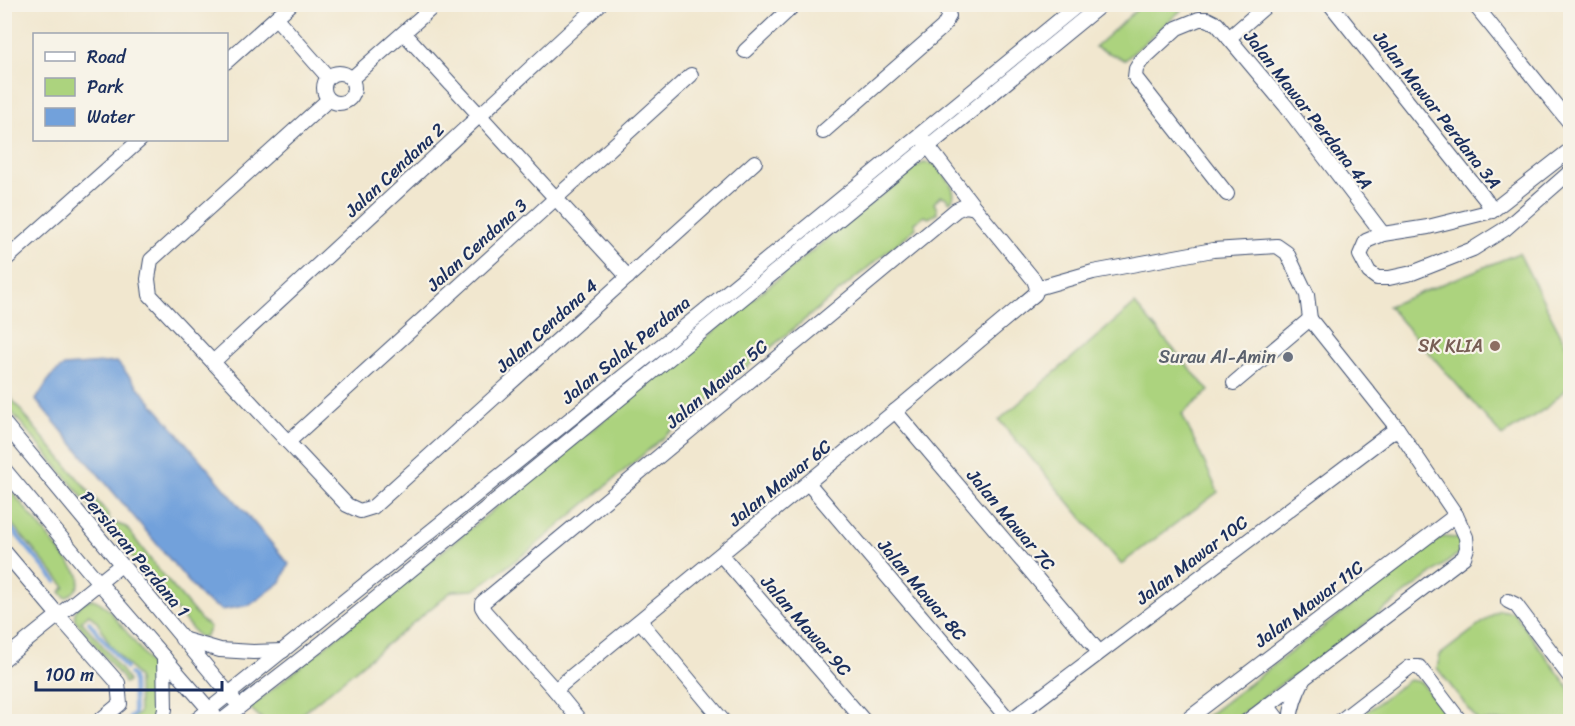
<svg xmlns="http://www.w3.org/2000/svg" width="1575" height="726" font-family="Sriracha,sans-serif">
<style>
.green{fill:#acd37e;stroke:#64816e;stroke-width:1.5}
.water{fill:#72a1db;stroke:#46689c;stroke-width:1.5}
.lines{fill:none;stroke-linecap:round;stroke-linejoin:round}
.stream{stroke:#72a1db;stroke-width:4}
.minor-casing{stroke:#3b4b6f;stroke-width:16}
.minor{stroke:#fff;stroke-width:14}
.education-dot{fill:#8d6e63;stroke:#f7f3e8;stroke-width:2}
.worship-dot{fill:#6b7280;stroke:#f7f3e8;stroke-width:2}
.labels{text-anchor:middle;stroke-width:4.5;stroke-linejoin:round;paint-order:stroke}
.street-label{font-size:18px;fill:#1b2f5e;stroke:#f7f3e8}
.education-label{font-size:18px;fill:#785e54;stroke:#f7f3e8;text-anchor:end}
.worship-label{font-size:18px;fill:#5b616d;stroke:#f7f3e8;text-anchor:end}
</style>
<rect width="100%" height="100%" fill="#f7f3e8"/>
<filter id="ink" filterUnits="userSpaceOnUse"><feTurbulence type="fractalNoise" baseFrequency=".0167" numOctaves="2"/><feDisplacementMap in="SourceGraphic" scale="12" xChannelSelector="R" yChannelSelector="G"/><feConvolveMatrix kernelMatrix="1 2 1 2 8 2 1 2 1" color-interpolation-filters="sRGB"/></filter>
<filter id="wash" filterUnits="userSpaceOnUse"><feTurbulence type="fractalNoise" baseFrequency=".008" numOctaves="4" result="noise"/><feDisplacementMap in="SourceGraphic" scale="24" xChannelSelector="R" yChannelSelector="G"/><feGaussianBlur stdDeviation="1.35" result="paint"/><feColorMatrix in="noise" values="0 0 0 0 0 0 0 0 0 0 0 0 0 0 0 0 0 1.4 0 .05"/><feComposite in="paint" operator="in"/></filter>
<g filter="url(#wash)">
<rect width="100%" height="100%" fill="#f1e7cf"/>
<g class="green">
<polygon points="1142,5 1187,5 1125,60 1095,47"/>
<path d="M924,163l11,1c7,9 27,28 15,38l-5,-5 -5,-1 -6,7 3,6v4l-8,5 -5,-2 -10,7 2,5 -181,149 -205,173 -56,40 -22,1 -159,130h-29l-13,-12 1,-3 576,-468 89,-72z"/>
<polygon points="1519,253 1570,353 1570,385 1545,409 1502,436 1388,306"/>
<polygon points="1135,304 1209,391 1182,414 1218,492 1121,564 999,420"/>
<polygon points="4,389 34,427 109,515 108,518 112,522 126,527 156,567 201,620 210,627 206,636 200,637 197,635 5,404"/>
<path d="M5,483l74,92c3,12 -5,17 -13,23l-6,-6 5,-5 -60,-71z"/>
<polygon points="1442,537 1458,538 1462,543 1462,551 1299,673 1285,681 1233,721 1199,722"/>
<path d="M92,599c12,3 21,16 28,25 22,26 52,61 35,97h-26l10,-8 -1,-36 -27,-31 -14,-24 -8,-8 -8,7 17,19 29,38 1,4 -4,1 -1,-4 -48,-59c-3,-11 7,-18 17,-21z"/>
<polygon points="1499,610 1513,612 1570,689 1570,721 1478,721 1437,668 1440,655"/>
<polygon points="1409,680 1421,682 1451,721 1354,721"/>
</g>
<polygon class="water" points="117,362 289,564 281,582 250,605 222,610 203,599 36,400 51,376 64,366"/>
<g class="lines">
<g class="stream">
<polyline points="4,520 56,582"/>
<polyline points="89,622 126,668"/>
<polyline points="125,722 134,714 133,677 130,674"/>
</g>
</g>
</g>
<g filter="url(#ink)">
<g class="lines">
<g class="minor-casing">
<g id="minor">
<polyline points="1330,4 1486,200 1492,211"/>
<polyline points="1474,4 1570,123"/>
<polyline points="276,18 328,77"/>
<polyline points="404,33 628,277"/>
<polyline points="1229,38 1268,4"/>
<polyline points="745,51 795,4"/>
<polyline points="226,62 291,4"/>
<circle cx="339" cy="88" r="15"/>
<polyline points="351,79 436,4"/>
<polyline points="328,100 151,260 148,279 150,295 347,505 360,511 373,507 755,162"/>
<polyline points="823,132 943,27 949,16 943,4"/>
<polyline points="1570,150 1492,211 1428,227 1383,234 1366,241 1360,255 1369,272 1377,278 1389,278 1412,273 1473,249 1505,229 1570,172"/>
<polyline points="1227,194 1135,77 1136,69 1141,61 1177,28 1199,19 1207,19 1217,24 1285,105 1383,234"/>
<polyline points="4,261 140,140"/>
<polyline points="1037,288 1093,272 1213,250 1277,246 1287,253 1307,295 1310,319"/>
<polyline points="213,362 600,4"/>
<polyline points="1234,383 1310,319 1397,428 1456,515 1466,537 1467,548 1464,557 1246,722"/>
<polyline points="895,411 1099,652"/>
<polyline points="4,423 234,700"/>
<polyline points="288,442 691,75"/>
<polyline points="4,469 89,571 214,715"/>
<polyline points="808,483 1009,720"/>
<polyline points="4,551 58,615 118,683 120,704 98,722"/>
<polyline points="721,555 865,722"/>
<polyline points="1508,601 1516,605 1570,677"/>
<polyline points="640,621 724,722"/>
<polyline points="182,639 220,650 253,652 283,651"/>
<polyline points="4,659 121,565"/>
<polyline points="555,690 905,403 1035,294 1037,288 1034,280 975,208 924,141"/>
<polyline points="1267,705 1280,722"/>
<polyline points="162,722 165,709 164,657"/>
<polyline points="194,722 698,316 1079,4"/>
<polyline points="220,722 324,641 1102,4"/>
<polyline points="581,722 555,690 485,612 482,607 482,603 956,210 965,206 975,208"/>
<polyline points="1008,722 1397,428"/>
<polyline points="1184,722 1456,515"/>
<path d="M1290,722c1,-16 6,-28 13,-42"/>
<polyline points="1339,722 1410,667 1419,667 1461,722"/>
</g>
</g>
<use href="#minor" class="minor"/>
</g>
</g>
<circle class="education-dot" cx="1495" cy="346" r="6"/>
<circle class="worship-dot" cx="1288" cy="357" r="6"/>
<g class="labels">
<g class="street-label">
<text transform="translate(1308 110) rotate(52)" y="6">Jalan Mawar Perdana 4A</text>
<text transform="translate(1437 110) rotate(52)" y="6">Jalan Mawar Perdana 3A</text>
<text transform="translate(395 170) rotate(-43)" y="6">Jalan Cendana 2</text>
<text transform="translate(477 245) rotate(-42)" y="6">Jalan Cendana 3</text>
<text transform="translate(547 326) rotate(-42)" y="6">Jalan Cendana 4</text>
<text transform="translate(626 350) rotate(-39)" y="6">Jalan Salak Perdana</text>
<text transform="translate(717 384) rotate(-40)" y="6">Jalan Mawar 5C</text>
<text transform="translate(780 483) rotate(-39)" y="6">Jalan Mawar 6C</text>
<text transform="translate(1011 520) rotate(50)" y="6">Jalan Mawar 7C</text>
<text transform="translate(135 554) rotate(50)" y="6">Persiaran Perdana 1</text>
<text transform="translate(1192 560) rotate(-37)" y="6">Jalan Mawar 10C</text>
<text transform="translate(922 590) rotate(50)" y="6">Jalan Mawar 8C</text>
<text transform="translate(1309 604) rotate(-37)" y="6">Jalan Mawar 11C</text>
<text transform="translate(806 626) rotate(49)" y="6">Jalan Mawar 9C</text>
</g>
<g class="education-label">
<text x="1483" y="352">SK KLIA</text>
</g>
<g class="worship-label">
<text x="1276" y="363">Surau Al-Amin</text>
</g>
</g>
<rect width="1575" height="726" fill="none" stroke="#f7f3e8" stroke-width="24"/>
<rect x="33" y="33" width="195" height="108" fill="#f7f3e8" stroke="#9fa5b1" stroke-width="1.5"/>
<rect x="45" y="52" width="30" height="9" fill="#ffffff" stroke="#9fa5b1" stroke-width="1.5"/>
<text x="87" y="63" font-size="18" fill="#1b2f5e">Road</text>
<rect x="45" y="78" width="30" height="18" fill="#acd37e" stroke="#9fa5b1" stroke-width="1.5"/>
<text x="87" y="93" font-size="18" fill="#1b2f5e">Park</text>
<rect x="45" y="108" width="30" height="18" fill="#72a1db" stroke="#9fa5b1" stroke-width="1.5"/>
<text x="87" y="123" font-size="18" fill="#1b2f5e">Water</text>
<path d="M36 681v9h186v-9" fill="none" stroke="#1b2f5e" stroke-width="3"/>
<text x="45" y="681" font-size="18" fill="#1b2f5e" stroke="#f7f3e8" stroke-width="4.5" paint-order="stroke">100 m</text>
</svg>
